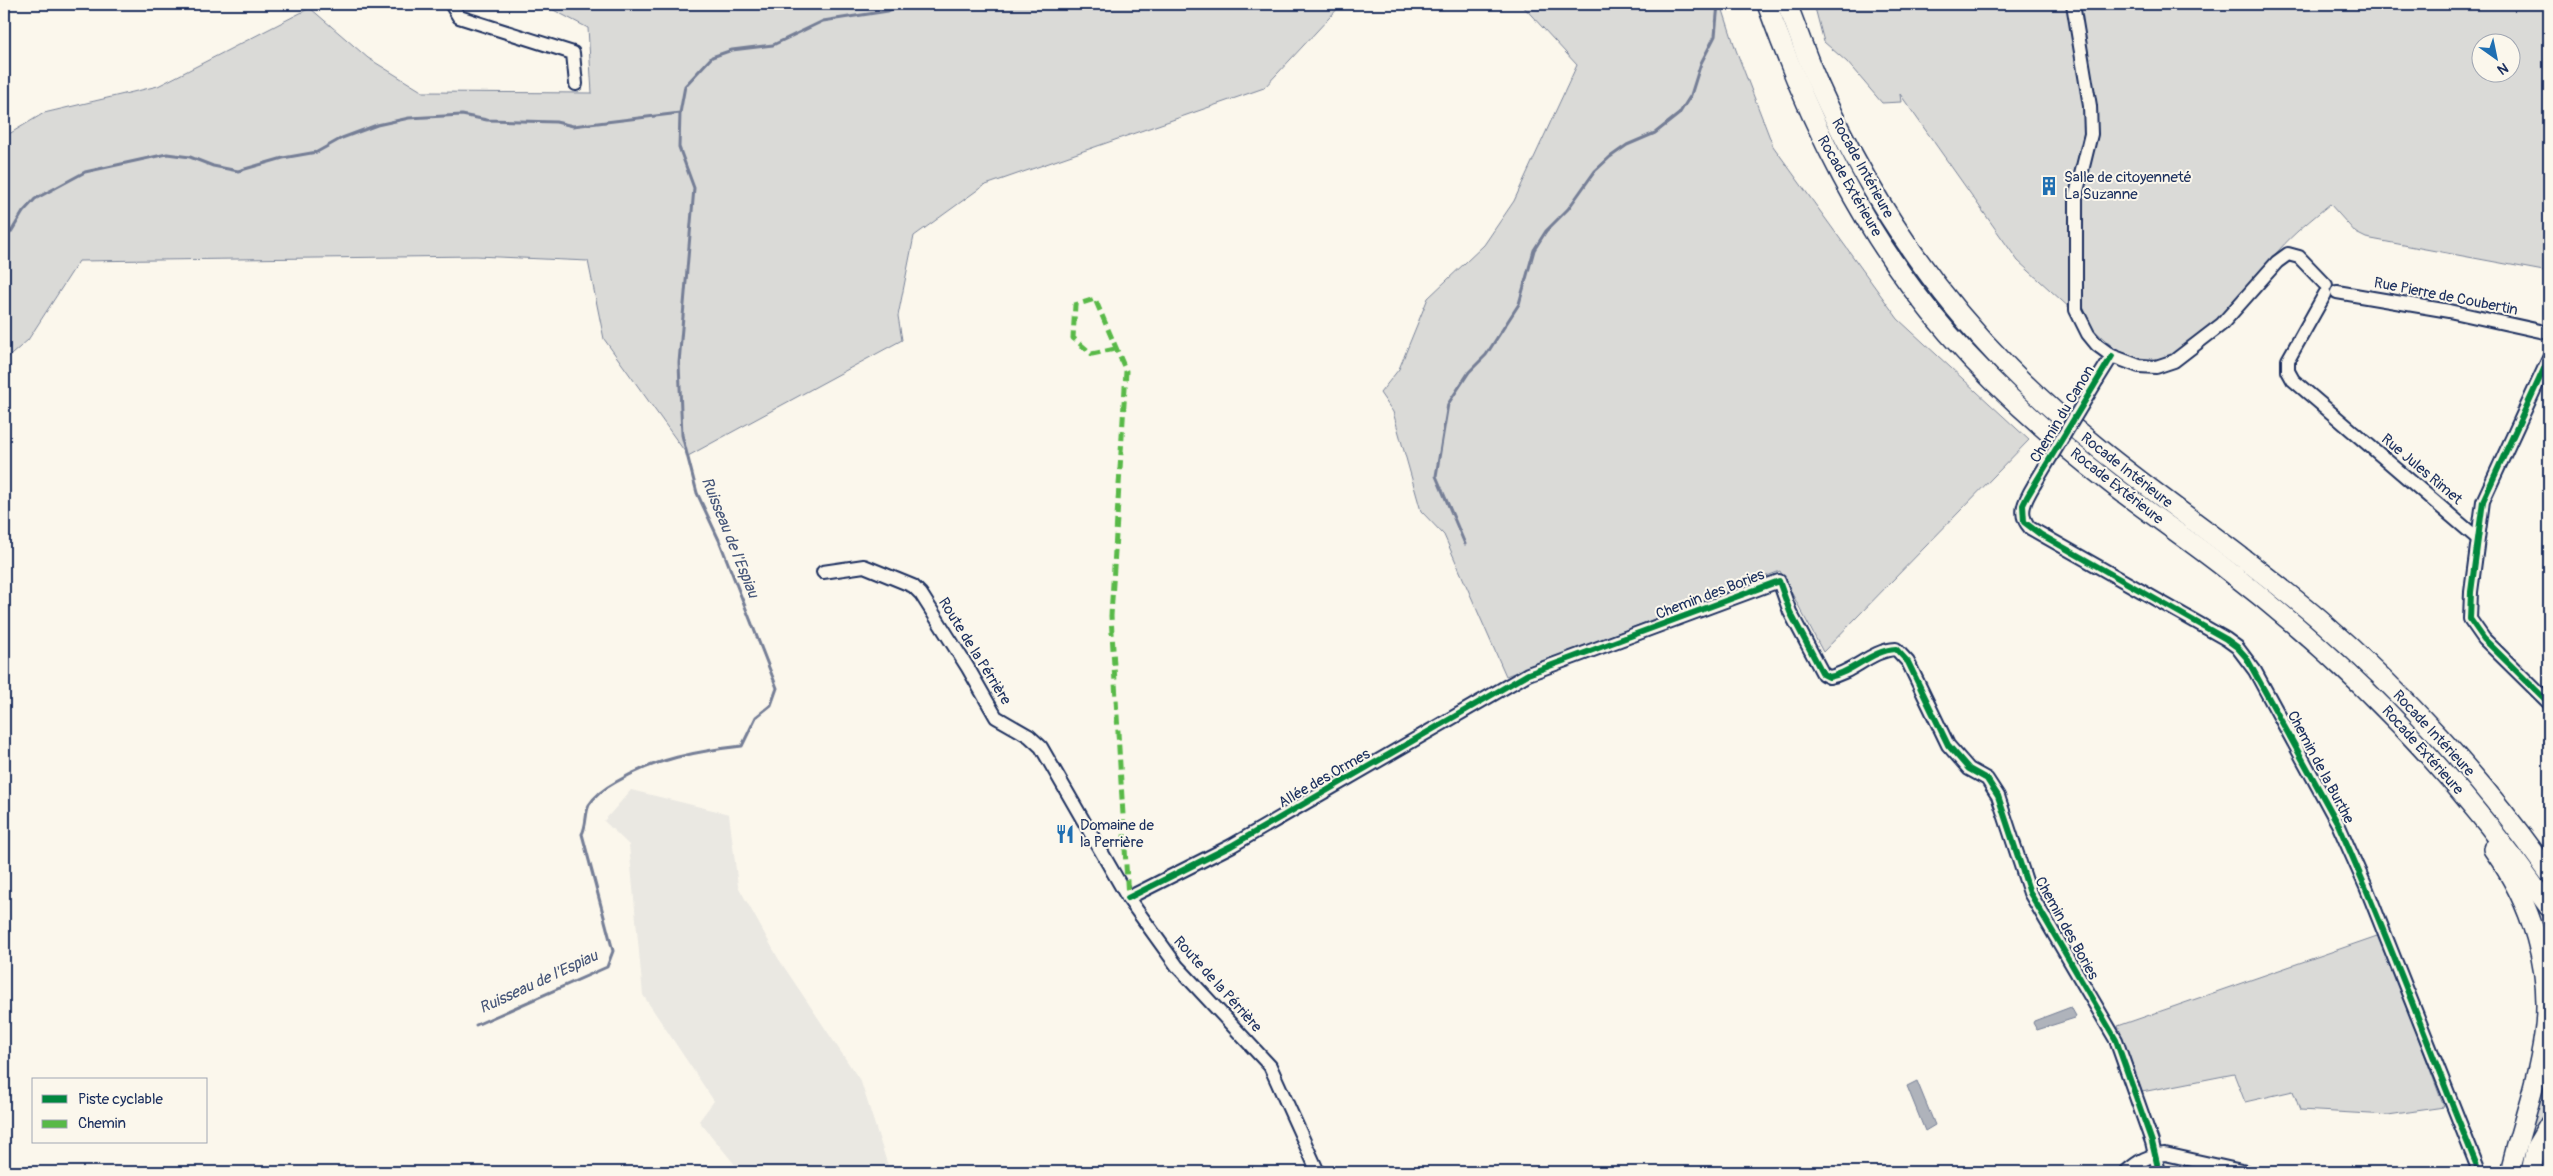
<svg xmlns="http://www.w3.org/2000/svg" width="2553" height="1176" font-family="Pangolin,sans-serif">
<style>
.built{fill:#eae8e2}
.green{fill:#dadad7;stroke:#7a849a;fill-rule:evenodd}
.water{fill:#afb3bb;stroke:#747e96}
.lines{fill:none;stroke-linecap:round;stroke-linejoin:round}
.stream{stroke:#747e96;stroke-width:3}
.minor-casing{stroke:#1b2f5e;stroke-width:16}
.highway-casing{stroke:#1b2f5e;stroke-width:22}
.minor{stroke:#fbf7ec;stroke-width:12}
.highway{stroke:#fbf7ec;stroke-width:19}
.minor-bridge-casing{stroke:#1b2f5e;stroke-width:16;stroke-linecap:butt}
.minor-bridge{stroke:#fbf7ec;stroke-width:12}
.quiet{stroke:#58b947;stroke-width:5;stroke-dasharray:10 5;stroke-linecap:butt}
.cycleway-casing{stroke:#fbf7ec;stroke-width:9}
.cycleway{stroke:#00873e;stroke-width:6}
.labels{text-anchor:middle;stroke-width:4;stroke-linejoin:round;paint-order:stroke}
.street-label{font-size:15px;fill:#1b2f5e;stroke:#fbf7ec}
.poi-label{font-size:15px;fill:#1b2f5e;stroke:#fbf7ec;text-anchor:start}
.water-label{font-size:16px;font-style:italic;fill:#47577a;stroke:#fbf7ec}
</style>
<rect width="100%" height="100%" fill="#fbf7ec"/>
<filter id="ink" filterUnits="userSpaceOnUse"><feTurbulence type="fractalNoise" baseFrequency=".02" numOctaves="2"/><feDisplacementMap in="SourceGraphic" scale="10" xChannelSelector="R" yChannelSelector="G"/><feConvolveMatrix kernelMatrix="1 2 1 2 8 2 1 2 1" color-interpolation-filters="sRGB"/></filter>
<g filter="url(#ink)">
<polygon class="built" points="631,790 729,814 738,886 778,958 861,1082 890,1172 741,1172 699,1121 714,1101 643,995 629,845 604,821"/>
<g class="green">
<polygon points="542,4 1342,4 1264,88 983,186 914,236 898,316 902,340 688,456 604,339 588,261 476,256 79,261 28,340 4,361 4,137 44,113 158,86 310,8 368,58 423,92 592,93 588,28"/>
<polygon points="1521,4 1721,4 1736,50 1773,146 1898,319 2029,440 1823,652 1780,571 1506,676 1444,535 1421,511 1393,412 1380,393 1399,369 1428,298 1484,245 1514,201 1577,65"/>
<path d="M1814,4h735v268l-183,-34 -10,-5 -26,-29c-18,15 -36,29 -51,46 -30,31 -74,97 -116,108 -17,4 -33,-2 -48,-9l-97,-88 -118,-167 1,8 -19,1 -35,-41 -23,-20zM2480,42h30v30h-30z"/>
<polygon points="2380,935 2444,1107 2388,1115 2300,1110 2293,1091 2245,1102 2234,1074 2142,1092 2118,1026"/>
<polygon points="2549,1005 2549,1114 2537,1128 2524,1172 2519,1172"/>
</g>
<g class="water">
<polygon points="2071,1007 2076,1016 2075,1018 2037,1030 2033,1023 2034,1021"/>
<polygon points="1917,1081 1935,1125 1925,1131 1907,1086"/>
</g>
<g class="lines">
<g class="stream">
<polyline points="4,239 11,232 23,212 35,199 85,172 167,154 190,157 213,166 238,171 283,158 317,152 342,138 377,125 409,118 462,115 487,120 556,122 573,126 680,113"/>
<polyline points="1465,544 1436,476 1448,404 1469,372 1486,355 1519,304 1534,250 1546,231 1568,209 1595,171 1610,157 1627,145 1655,133 1679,114 1691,95 1701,63 1715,36 1718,4"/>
<path d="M476,1025l131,-58 6,-16 -31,-117c5,-9 3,-21 7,-29 6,-10 18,-18 27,-23 39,-23 81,-31 126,-36l14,-29 15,-12 6,-17 -58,-148 -22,-47 -15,-58 -3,-72 15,-175 -15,-41 1,-34 5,-27 27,-29 20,-7 41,-5 50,-24 65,-10 14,-7"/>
</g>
<g class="minor-casing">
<g id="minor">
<polyline points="451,4 459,17 573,53 576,84"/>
<polyline points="2073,4 2090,106 2091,134 2076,195 2076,310 2088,334 2097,345 2112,356 2139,366 2156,367 2174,361 2222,324 2277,262 2288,254 2299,257 2326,285"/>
<polyline points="2337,292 2449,311 2549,333"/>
<polyline points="2325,294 2288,360 2288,371 2293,380 2477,538"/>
<polyline points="2549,358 2483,501 2471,592 2470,619 2484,639 2549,703"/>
<polyline points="2097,380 2112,356"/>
<path d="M2034,485c-9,15 -17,29 -4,43l196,111 11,8 18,24 83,153 28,63 111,279 1,6"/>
<polyline points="823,572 864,566 913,586 921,594 968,668 996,717 1029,736 1041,747 1128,898 1177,966 1270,1066 1318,1172"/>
<path d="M1128,898l103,-52 297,-172 251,-93 11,31 33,62 6,3c24,-4 42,-27 67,-28l12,13 40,83 21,24 18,10 11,17 32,97 86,147 36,102 7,30"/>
<path d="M2126,1172c12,-11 23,-17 39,-18l81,18"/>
</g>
</g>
<g class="highway-casing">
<g id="highway">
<path d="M1767,4c42,117 98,234 181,329 48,55 103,104 161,149 38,30 79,57 117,87 125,96 233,208 323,338"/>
<path d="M1787,4c10,25 19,52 30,77 47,106 111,205 192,287 94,96 210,165 311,252 83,72 166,163 229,253"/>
<path d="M2493,849c38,53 60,120 51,186 -6,44 -21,86 -32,129l-1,8"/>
<polyline points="2531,1172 2536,1147 2549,1125"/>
</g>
</g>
<use href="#minor" class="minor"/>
<use href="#highway" class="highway"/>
<g class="minor-bridge-casing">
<polyline id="minor-bridge" points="2034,485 2097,380"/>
</g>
<use href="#minor-bridge" class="minor-bridge"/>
<polyline class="quiet" points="1115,349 1092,354 1073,338 1075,305 1095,299 1126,371 1111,616 1128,898"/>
<g class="cycleway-casing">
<g id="cycleway">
<path d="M2112,356l-85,141 -4,8 1,17 16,12 186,105 11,8 9,10 92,167c51,113 92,228 139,342l1,6"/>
<polyline points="2549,358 2483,501 2471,592 2470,619 2484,639 2549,703"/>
<path d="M1128,898l103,-52 297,-172 251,-93 11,31 33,62 6,3c24,-4 42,-27 67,-28l12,13 40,83 21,24 18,10 11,17 32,97 86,147 36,102 7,30"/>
</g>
</g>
<use href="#cycleway" class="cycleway"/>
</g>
</g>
<defs>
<g id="building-bare" transform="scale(1.5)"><path d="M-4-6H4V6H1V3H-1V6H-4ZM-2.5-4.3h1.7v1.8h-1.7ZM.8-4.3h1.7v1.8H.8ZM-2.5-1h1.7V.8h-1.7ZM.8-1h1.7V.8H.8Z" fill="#1f6fb2" stroke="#fbf7ec" stroke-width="2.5" paint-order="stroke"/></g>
<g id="restaurant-bare" transform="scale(1.5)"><path d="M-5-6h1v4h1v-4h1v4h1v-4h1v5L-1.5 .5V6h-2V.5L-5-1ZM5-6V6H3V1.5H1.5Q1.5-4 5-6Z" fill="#1f6fb2" stroke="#fbf7ec" stroke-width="2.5" paint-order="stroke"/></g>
</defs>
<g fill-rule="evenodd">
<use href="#building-bare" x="2049" y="186"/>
<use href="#restaurant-bare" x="1065" y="834"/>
</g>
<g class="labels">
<g class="street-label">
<text transform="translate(1863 168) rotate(61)" y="5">Rocade Intérieure</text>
<text transform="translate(1850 186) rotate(60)" y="5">Rocade Extérieure</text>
<text transform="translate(2446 296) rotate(11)" y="5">Rue Pierre de Coubertin</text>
<text transform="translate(2062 414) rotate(-59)" y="5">Chemin du Canon</text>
<text transform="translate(2422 469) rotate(40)" y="5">Rue Jules Rimet</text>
<text transform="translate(2127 470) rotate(38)" y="5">Rocade Intérieure</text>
<text transform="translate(2117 486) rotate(38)" y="5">Rocade Extérieure</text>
<text transform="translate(1710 594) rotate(-21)" y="5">Chemin des Bories</text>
<text transform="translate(975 651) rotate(58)" y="5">Route de la Pérrière</text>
<text transform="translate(2434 733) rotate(47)" y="5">Rocade Intérieure</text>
<text transform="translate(2423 750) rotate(48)" y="5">Rocade Extérieure</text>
<text transform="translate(2321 767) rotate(62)" y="5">Chemin de la Burthe</text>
<text transform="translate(1324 778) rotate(-30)" y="5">Allée des Ormes</text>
<text transform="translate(2067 928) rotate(61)" y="5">Chemin des Bories</text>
<text transform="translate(1218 984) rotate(48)" y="5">Route de la Pérrière</text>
</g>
<g class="poi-label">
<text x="2064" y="182">Salle de citoyenneté<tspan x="2064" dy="17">La Suzanne</tspan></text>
<text x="1080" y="830">Domaine de<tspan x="1080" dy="17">la Perrière</tspan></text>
</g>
<g class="water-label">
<text transform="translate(731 537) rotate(68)" y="6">Ruisseau de l'Espiau</text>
<text transform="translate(538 981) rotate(-25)" y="6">Ruisseau de l'Espiau</text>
</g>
</g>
<rect width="2553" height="1176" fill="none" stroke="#fbf7ec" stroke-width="20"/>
<rect x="10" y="10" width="2533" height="1156" fill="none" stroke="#1b2f5e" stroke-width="2" filter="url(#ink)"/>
<rect x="32" y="1078" width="175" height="65" fill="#fbf7ec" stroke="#a1a7b3"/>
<rect x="42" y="1095" width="25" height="8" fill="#00873e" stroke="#a1a7b3"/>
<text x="78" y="1104" font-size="15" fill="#1b2f5e">Piste cyclable</text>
<rect x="42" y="1120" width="25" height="8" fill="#58b947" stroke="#a1a7b3"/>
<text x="78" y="1128" font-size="15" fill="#1b2f5e">Chemin</text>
<g transform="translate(2496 58) rotate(147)"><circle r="24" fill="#fbf7ec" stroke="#a1a7b3"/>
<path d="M0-4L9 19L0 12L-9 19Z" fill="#1f6fb2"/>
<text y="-8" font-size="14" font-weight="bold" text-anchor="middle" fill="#1b2f5e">N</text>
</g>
</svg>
